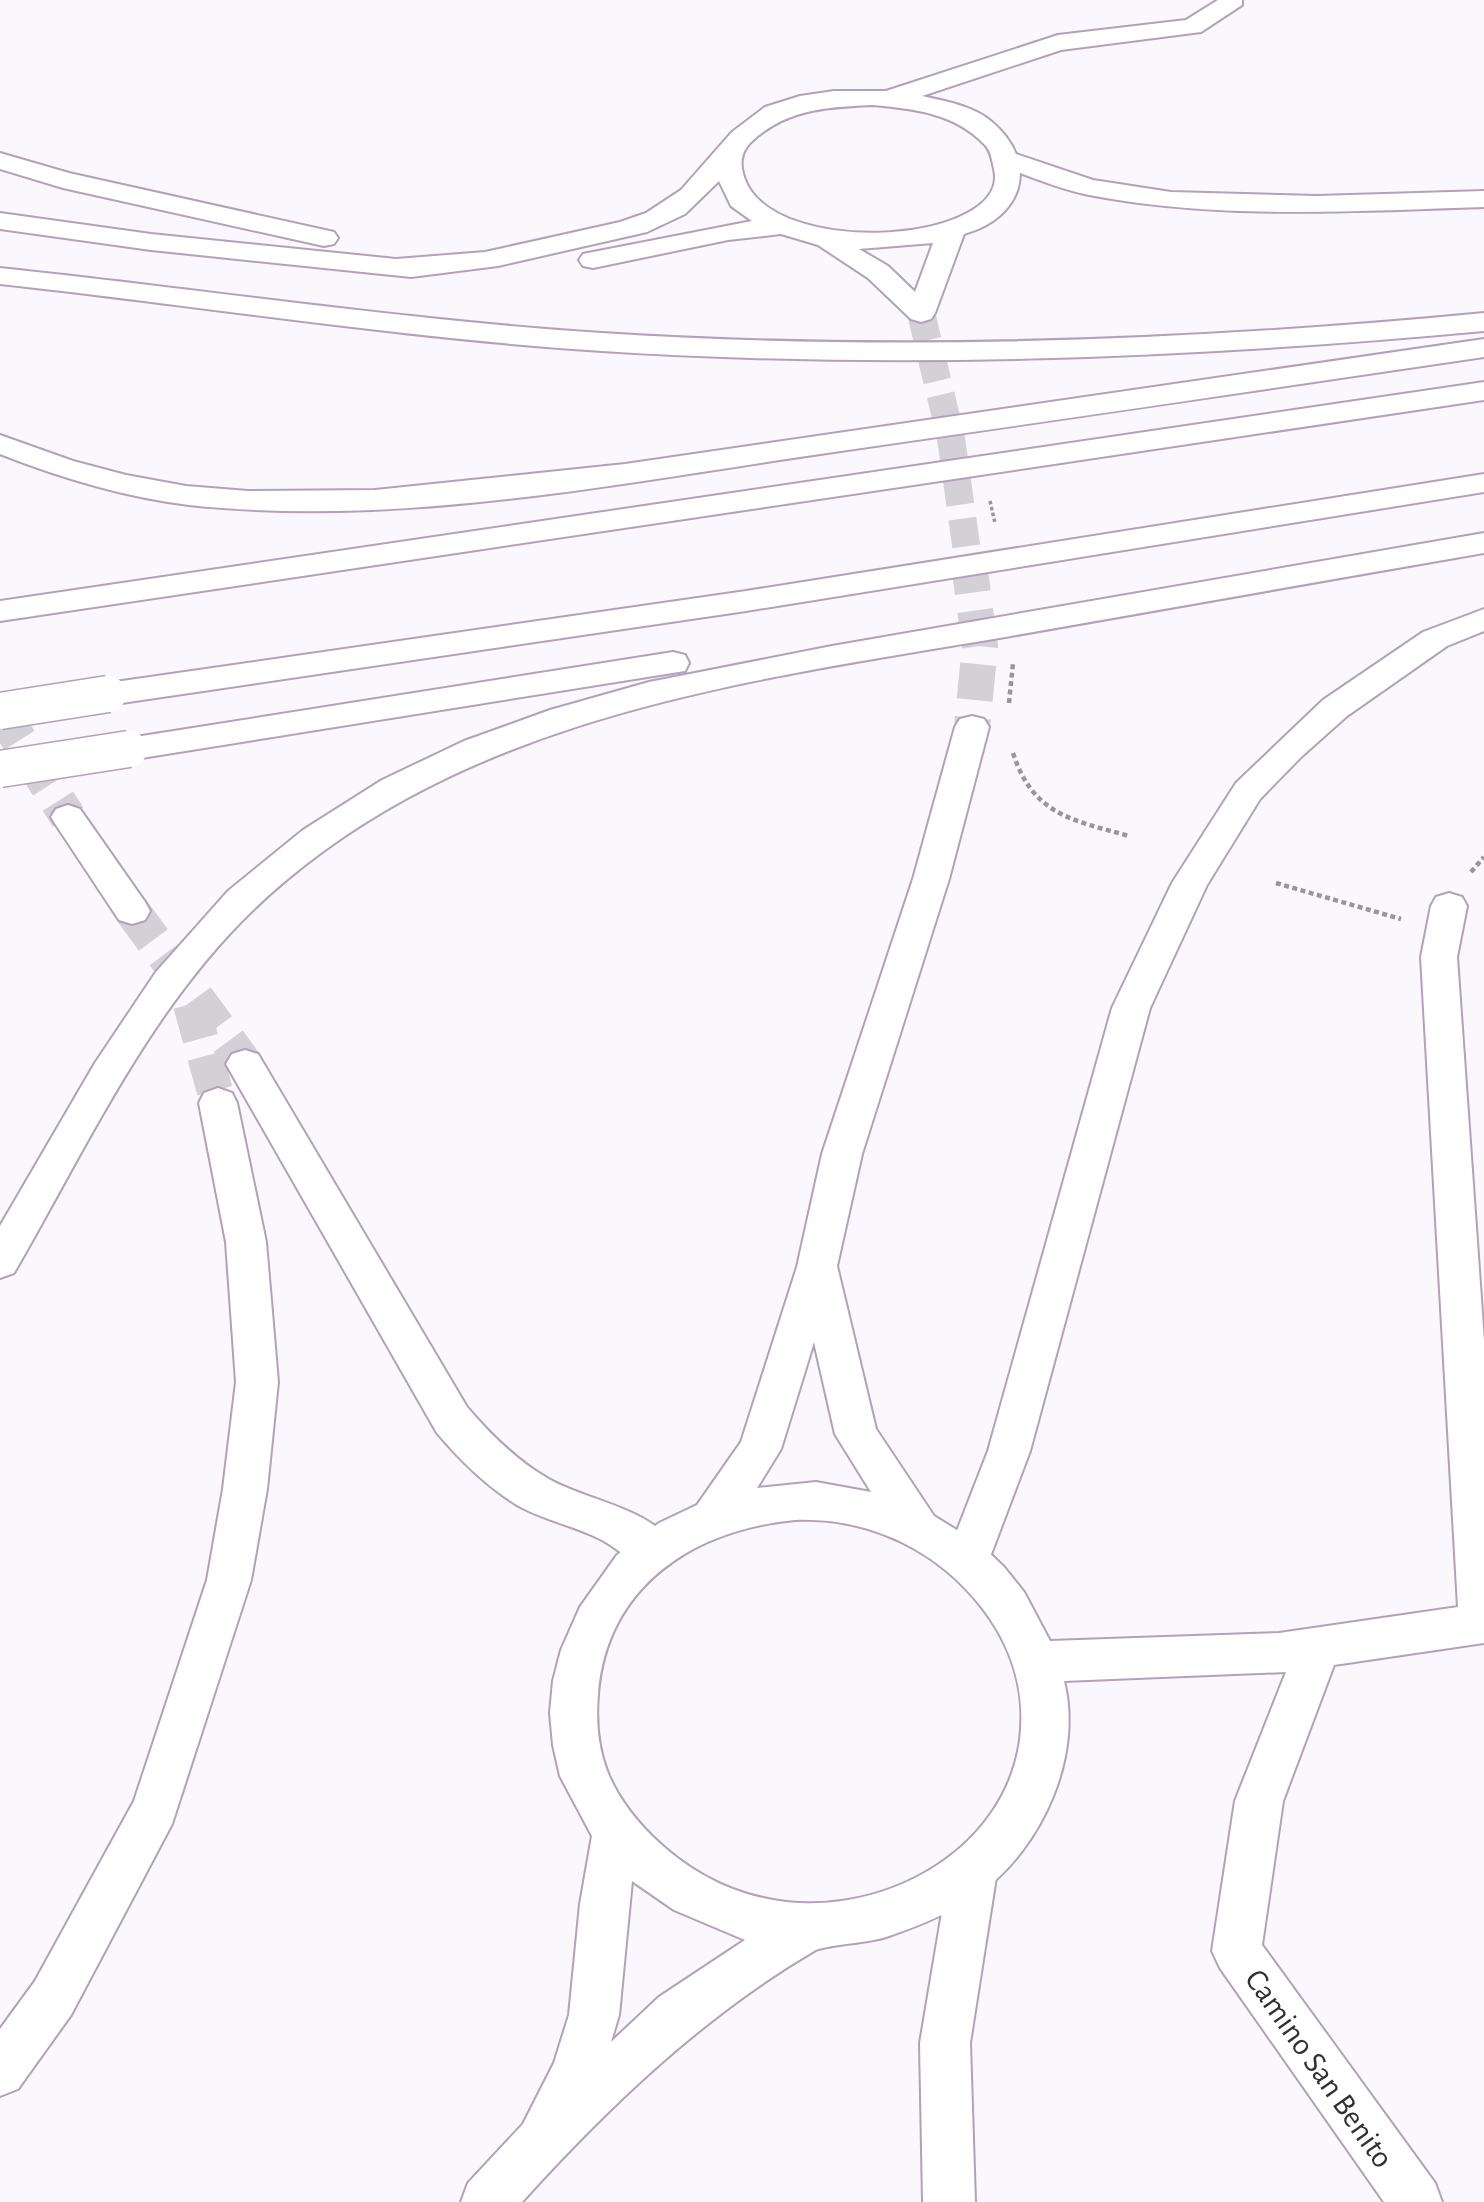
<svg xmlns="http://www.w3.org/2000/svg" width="1484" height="2202" font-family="'Alegreya Sans',sans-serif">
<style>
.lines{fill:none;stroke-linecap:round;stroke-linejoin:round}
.minor-tunnel-far1{stroke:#d3d0d6;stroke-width:28;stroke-dasharray:28 14;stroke-linecap:butt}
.minor-tunnel{stroke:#d3d0d6;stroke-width:36;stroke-dasharray:36 18;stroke-linecap:butt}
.highway-tunnel{stroke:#d3d0d6;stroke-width:36;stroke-dasharray:36 18;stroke-linecap:butt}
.minor-casing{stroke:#b2a1bb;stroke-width:4}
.major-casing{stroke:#b2a1bb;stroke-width:4}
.highway-casing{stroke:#b2a1bb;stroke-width:4}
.path-far1{stroke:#9a959d;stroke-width:3.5;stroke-dasharray:3.5 2.5;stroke-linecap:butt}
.path{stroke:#9a959d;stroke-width:4.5;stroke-dasharray:5 3.5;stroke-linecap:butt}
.minor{fill:#fff;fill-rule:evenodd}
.major{fill:#fff;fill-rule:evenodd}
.highway{fill:#fff;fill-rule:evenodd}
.highway-bridge-casing{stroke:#b2a1bb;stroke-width:39;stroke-linecap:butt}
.highway-bridge{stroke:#fff;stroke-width:36}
.labels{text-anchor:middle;stroke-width:6;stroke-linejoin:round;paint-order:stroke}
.near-street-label{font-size:32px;fill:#352e38;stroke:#fff}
</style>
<rect width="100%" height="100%" fill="#fbf8fd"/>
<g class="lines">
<polyline class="minor-tunnel-far1" points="921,313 951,438 968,559"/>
<polyline class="minor-tunnel" points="968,557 980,646 972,727"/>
<g class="highway-tunnel">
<polyline points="0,710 68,817"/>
<polyline points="132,911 245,1064"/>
<polyline points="191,1004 218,1103"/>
</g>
<g class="minor-casing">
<g id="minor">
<path d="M1218,0h24v5l-41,27 -140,18 -139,46c23,5 52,10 70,26 48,41 31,96 -28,112l-29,79 -4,6 -10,3 -10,-3 -43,-41 -50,-33 -37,-11 -53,6 -135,28 -10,-2 -4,-6 4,-6 10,-2 159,-31 -21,-15 -12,-25 -34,33 -38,18 -149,34 -87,11 -260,-27 -151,-21v-16l151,21 245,25 89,-7 135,-30 26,-9 35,-23 51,-58 33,-25 35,-11 34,-5h52l172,-56 128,-15zM873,105c41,4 82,8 112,40 6,6 7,15 9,24 18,73 -213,91 -248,13 -6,-14 -7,-27 4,-39 35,-34 77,-36 123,-38zM933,243l-18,49 -27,-26 -29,-17z"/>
<polygon points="0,153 69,173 334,232 338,238 334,244 324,246 63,188 0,169"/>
<path d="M972,716l12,3 5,8 -40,152 -87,275 -25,112 39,163 58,87 47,29 23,22 20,25 26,49 229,-8 179,-26 -37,-650 10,-51 5,-9 13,-4 13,4 5,9 -10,51 27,384v302l-150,22 -51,136 -21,144 173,238 7,19h-58l-164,-234 -8,-17 23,-150 51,-129 -222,9c19,75 -22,166 -83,211 -28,20 -62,34 -95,45 -17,6 -63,8 -72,14 -111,65 -206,156 -292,251h-61l7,-19 55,-59 31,-61 15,-48 11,-111 12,-68 -32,-60 -7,-31 -3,-32 3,-32 8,-31 19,-43 37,-52 42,-32 38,-18 44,-63 56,-175 25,-113 91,-275 42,-152 5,-8zM814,1342l21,92 36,58 -55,-10 -59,6 24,-39zM795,1520c74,-3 143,30 188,89 29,38 43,83 37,131 -16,116 -148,183 -257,158 -42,-9 -80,-32 -110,-61 -43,-43 -60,-83 -55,-143 9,-109 96,-164 197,-174zM632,1881l42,29 71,30 -86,57 -48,45 8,-27z"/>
</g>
</g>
<g class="major-casing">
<polygon id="major" points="973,1848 990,1855 997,1871 970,2043 975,2202 923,2202 920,2043 949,1871 956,1855"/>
</g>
<g class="highway-casing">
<g id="highway">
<path d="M1007,151l86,29 78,12 146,4 167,-5v16c-131,4 -265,13 -395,-12 -31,-6 -62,-20 -91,-30l-4,-6 4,-6z"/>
<path d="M0,268c201,21 401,52 602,65 295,19 589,8 882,-20v18c-293,27 -587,39 -882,20 -201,-13 -401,-45 -602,-67z"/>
<path d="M1484,339v18c-219,32 -438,65 -657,96 -209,30 -426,75 -638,52 -65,-8 -128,-27 -189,-51v-19l73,26 53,14 60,11 62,5 127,-1 250,-26z"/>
<polygon points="1484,382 1484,400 0,621 0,601"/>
<polygon points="1484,474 1484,492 746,611 108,705 96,702 91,694 96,686 108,683 746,591"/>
<path d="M1484,533v20c-157,27 -315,55 -473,83 -265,45 -554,79 -758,274 -105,101 -167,239 -239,363l-14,5v-52l95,-163 61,-91 72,-81 75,-61 79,-50 82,-39 86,-31 99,-28 183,-36z"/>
<polygon points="1484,609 1484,631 1447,646 1347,716 1301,757 1260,799 1207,885 1150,1008 1030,1451 984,1573 968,1578 952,1573 946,1559 988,1451 1112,1008 1172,883 1236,783 1323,700 1423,632"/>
<polygon points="673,652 685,655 689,663 685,671 129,760 117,757 112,749 117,741 129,738"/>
<polygon points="68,805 80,809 145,902 150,911 145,920 132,924 119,920 56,825 51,817 56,809"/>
<path d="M245,1050l13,4 209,353c24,28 49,53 80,71 38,23 109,30 129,72l-6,14c-32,11 -42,-10 -68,-24 -27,-14 -59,-20 -85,-35 -31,-19 -57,-45 -80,-72l-211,-369 6,-10z"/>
<polygon points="218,1088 232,1093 237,1103 266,1242 278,1382 267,1489 251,1580 172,1824 71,2015 18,2089 0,2096 0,2029 35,1981 134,1801 207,1580 223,1489 236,1382 226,1242 199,1103 204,1093"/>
</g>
</g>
<polyline class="path-far1" points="990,501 995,523"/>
<g class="path">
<polyline points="1009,703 1013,663"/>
<path d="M1013,753c20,62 59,67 116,83"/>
<polyline points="1471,872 1484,857"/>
<polyline points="1276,883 1401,919"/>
</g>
<use href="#minor" class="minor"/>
<use href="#major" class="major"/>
<use href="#highway" class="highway"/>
<g class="highway-bridge-casing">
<g id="highway-bridge">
<polyline points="0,711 108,694"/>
<polyline points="0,769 129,749"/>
</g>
</g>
<use href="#highway-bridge" class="highway-bridge"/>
</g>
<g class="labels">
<g class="near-street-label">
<text transform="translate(1320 2068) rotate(55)" y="11">Camino San Benito</text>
</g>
</g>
</svg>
